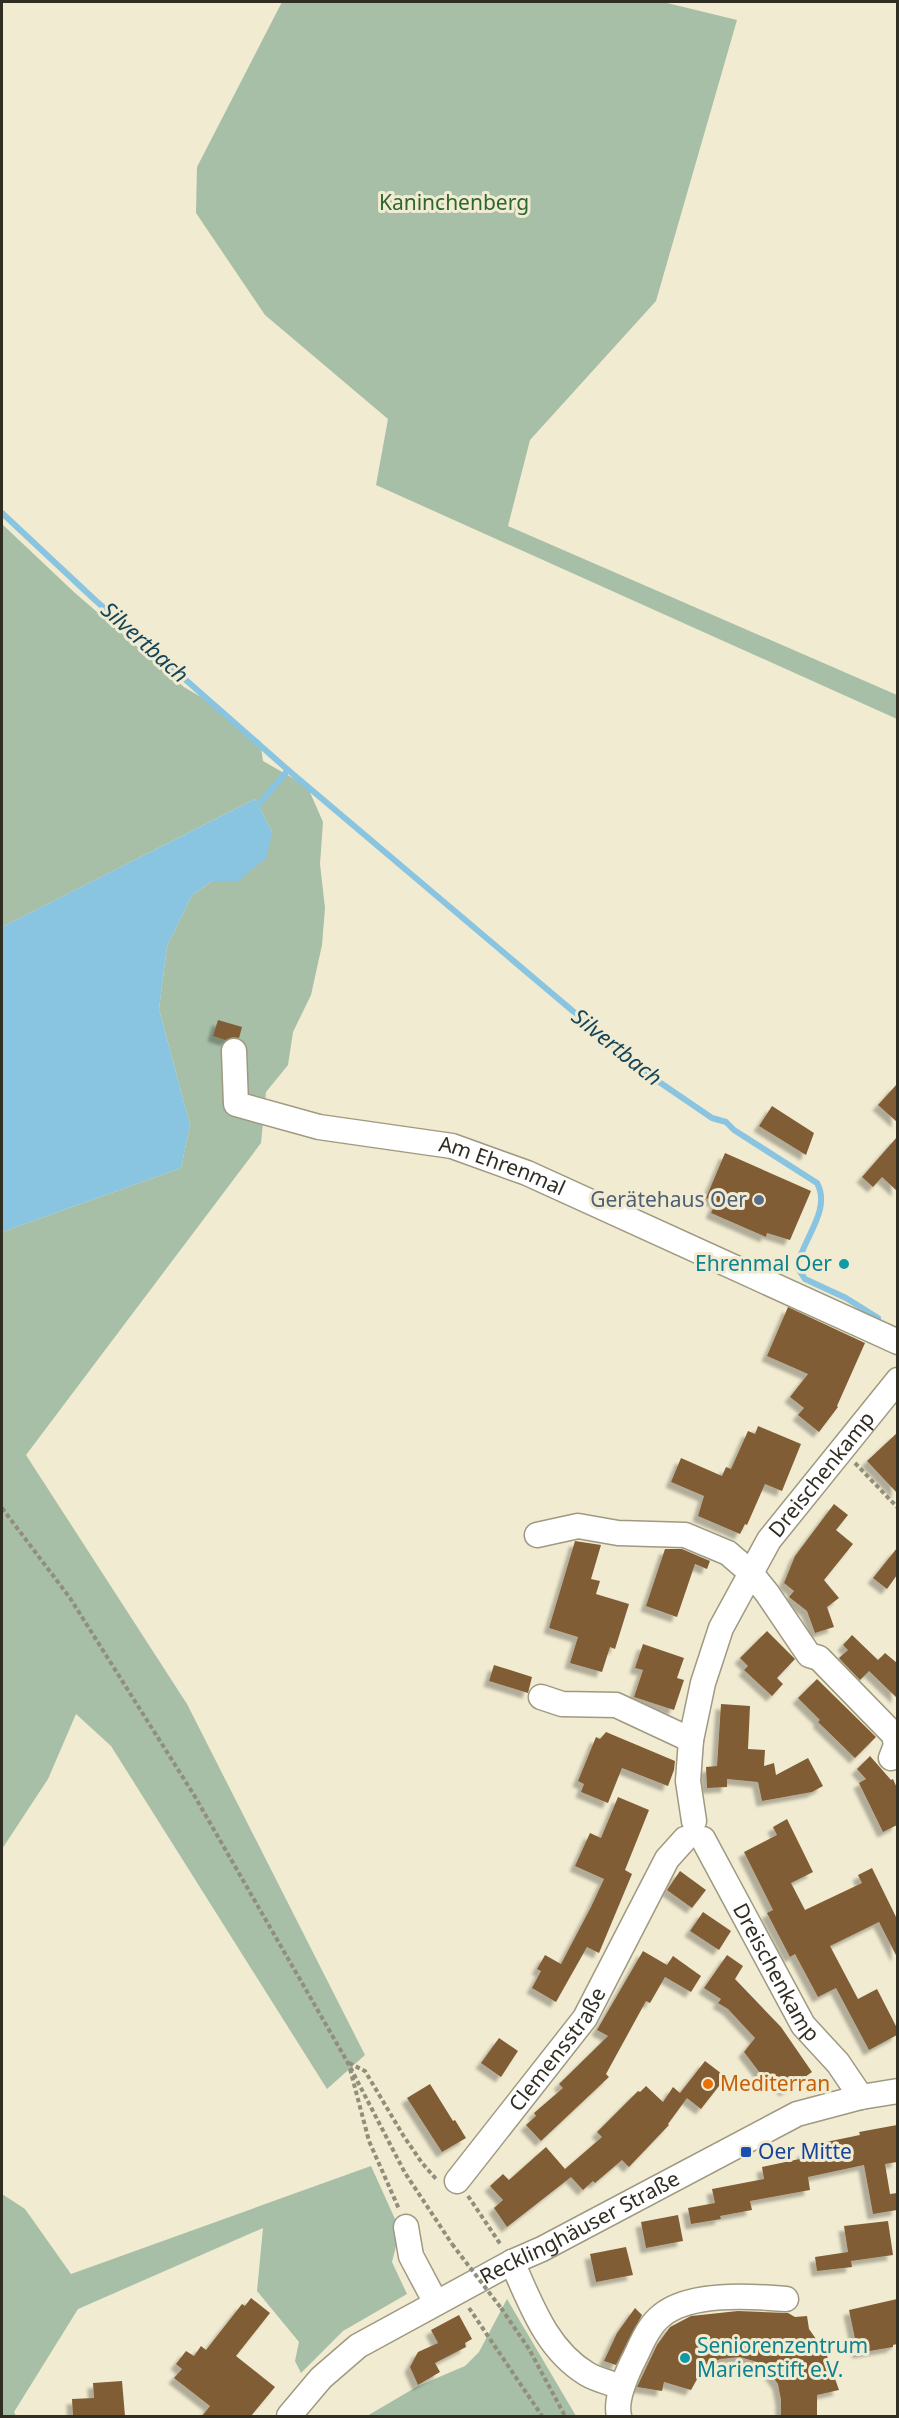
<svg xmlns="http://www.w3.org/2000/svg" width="899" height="2418" font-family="'Noto Sans',sans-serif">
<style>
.green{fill:#a6bfa6}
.water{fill:#89c4e1}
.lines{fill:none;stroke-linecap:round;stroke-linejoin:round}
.stream{stroke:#89c4e1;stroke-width:6}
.building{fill:#815d35;filter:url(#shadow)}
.minor-casing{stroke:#9f9981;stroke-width:27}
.path{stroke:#928e7c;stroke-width:4;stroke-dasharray:4.5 3;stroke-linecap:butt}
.minor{stroke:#fff;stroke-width:24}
.path-bridge{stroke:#928e7c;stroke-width:4;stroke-dasharray:4.5 3;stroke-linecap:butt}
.service-dot{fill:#5c6f8a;stroke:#f1ebd1;stroke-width:2}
.culture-dot{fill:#0f9aa8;stroke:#f1ebd1;stroke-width:2}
.food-dot{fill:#e8710a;stroke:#f1ebd1;stroke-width:2}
.transit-dot{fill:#1a4fb4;stroke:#f1ebd1;stroke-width:2}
.labels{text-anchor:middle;stroke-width:6;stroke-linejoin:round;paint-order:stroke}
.park-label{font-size:21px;fill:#2d6631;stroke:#f1ebd1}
.street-label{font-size:21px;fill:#302d23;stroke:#f1ebd1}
.service-label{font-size:21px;fill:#4e5e75;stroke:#f1ebd1;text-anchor:end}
.culture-label{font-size:21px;fill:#0d838f;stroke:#f1ebd1;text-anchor:end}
.food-label{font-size:21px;fill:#c56008;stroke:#f1ebd1;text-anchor:start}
.transit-label{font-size:21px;fill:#164399;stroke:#f1ebd1;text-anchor:start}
.water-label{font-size:22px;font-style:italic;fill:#134458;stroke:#f1ebd1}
</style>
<defs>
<filter id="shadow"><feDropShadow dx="-5.5" dy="5.5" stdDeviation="1.5" flood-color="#0004"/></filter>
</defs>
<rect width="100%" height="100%" fill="#f1ebd1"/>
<g class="green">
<polygon points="282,2 663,2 737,20 656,301 530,440 508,526 897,695 897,719 376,485 388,419 265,315 196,213 197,167"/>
<polygon points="2,524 75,593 184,687 221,709 231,720 260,741 263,761 298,781 309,790 323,822 320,864 325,908 322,945 311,995 293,1032 288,1065 266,1092 261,1143 26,1455 187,1704 365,2055 327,2089 111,1746 76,1714 48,1779 2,1849 2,1232 181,1168 190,1125 159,1009 167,946 192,895 212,881 238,881 272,832 255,799 2,927"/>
<polygon points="371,2166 400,2230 392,2262 407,2294 343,2331 301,2373 295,2361 299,2342 257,2291 263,2228 78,2309 14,2412 16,2416 2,2416 2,2194 25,2209 71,2274"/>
<polygon points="507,2299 576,2416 367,2416 418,2386 465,2366 479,2352"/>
</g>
<polygon class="water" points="255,799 272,832 267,857 238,881 212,881 192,895 167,946 159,1009 190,1125 181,1168 2,1232 2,927"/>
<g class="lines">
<g class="stream">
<path d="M2,513l93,87 193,170 358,303 66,45 14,4 8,8 83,53c15,27 -15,57 -20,84l8,12 41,19 32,20"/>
<polyline points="258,805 288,770"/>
</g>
</g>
<g class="building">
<polygon points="218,1020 242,1027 239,1038 233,1037 225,1040 213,1036"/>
<polygon points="897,1084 897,1122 878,1105"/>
<polygon points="772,1106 814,1133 806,1155 759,1126"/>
<polygon points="897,1137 897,1191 882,1177 873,1187 862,1177"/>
<polygon points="725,1153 811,1191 790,1240 767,1233 766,1237 711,1213 716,1202 706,1198"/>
<polygon points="788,1307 865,1343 837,1406 838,1407 819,1432 798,1415 804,1408 790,1397 808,1374 767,1356"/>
<polygon points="758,1426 801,1444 782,1491 765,1484 747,1525 745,1524 740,1534 698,1516 704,1496 671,1482 681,1458 722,1476 726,1467 731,1469 748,1431 755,1434"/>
<polygon points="897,1433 897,1493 867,1461"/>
<polygon points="834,1504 848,1515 836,1530 853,1544 824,1580 839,1598 827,1607 834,1627 815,1633 807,1611 789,1597 794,1591 784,1583 795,1556"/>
<polygon points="575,1541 601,1545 591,1579 600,1581 596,1594 629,1604 615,1649 610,1647 602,1672 570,1663 578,1637 549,1628"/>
<polygon points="897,1548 897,1575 887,1589 873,1578"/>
<polygon points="665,1549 682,1549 710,1561 707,1569 695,1564 677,1617 646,1606"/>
<polygon points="767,1631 795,1659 777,1678 783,1684 772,1696 744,1670 748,1666 740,1658"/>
<polygon points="852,1635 878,1660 885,1653 897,1663 897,1698 869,1671 860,1680 839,1658 848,1650 843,1645"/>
<polygon points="643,1644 684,1658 677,1678 684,1680 674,1710 634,1697 643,1670 635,1668"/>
<polygon points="494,1665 532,1677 528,1693 489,1681"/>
<polygon points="817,1679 876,1737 855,1758 818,1722 820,1720 798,1698"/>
<polygon points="721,1704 750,1706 748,1749 765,1750 764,1766 774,1763 776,1775 808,1758 823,1786 812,1792 762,1801 758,1782 727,1779 727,1787 707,1788 706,1767 717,1766"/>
<polygon points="606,1732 675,1761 674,1770 668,1786 622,1768 608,1803 581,1792 584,1784 578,1781 596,1737 600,1739"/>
<polygon points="870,1756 891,1780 893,1779 897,1788 897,1825 883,1832 859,1783 866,1779 857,1769"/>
<polygon points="618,1797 649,1810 625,1870 632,1874 599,1953 587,1947 556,2002 532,1988 541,1971 537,1969 545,1955 561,1964 591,1907 604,1879 575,1866 590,1833 601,1838"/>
<polygon points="787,1819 813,1872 791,1883 805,1910 862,1883 858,1875 872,1868 897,1919 897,1957 879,1922 830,1946 858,1999 877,1989 897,2028 897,2035 869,2050 836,1988 818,1997 795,1954 790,1957 767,1913 773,1910 744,1852 777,1835 773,1827"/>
<polygon points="680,1871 706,1890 692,1908 667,1890"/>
<polygon points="703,1912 731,1931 719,1950 690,1931"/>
<polygon points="643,1951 667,1965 673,1956 701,1976 691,1992 665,1977 650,2003 646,2001 606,2074 609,2077 541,2141 526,2125 536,2116 534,2113 563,2088 559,2084 608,2036 597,2030"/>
<polygon points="727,1955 743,1966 735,1979 781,2027 812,2072 785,2091 773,2076 766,2081 744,2052 755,2038 728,2009 718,2003 721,1999 704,1988"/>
<polygon points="499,2038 518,2051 501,2077 481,2063"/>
<polygon points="705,2061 726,2077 701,2109 683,2095 687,2098 668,2124 669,2125 629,2167 622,2160 595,2183 593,2181 583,2190 571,2177 507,2227 494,2208 503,2200 490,2186 503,2174 509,2180 546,2147 565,2169 602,2137 597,2132 638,2091 640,2092 646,2086 663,2102 673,2087 680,2093"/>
<polygon points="430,2084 453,2121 455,2120 466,2138 442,2152 407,2098"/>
<polygon points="897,2125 897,2162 885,2164 890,2194 897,2193 897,2210 873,2214 864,2165 808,2177 810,2190 750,2201 752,2210 720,2216 721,2219 691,2224 688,2208 715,2203 712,2189 764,2179 762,2167 804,2158 802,2152 817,2149 816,2144 860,2135 859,2132"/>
<polygon points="678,2215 683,2241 646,2248 641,2222"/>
<polygon points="888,2221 893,2255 851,2261 852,2267 817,2271 815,2257 848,2252 844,2226"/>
<polygon points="626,2247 633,2275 596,2282 590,2254"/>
<polygon points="251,2298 270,2313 236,2356 275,2387 251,2416 202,2416 210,2406 174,2378 182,2369 176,2364 186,2351 194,2356 201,2346 206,2350 242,2304 245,2306"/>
<polygon points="897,2299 897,2344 893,2345 893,2347 858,2353 849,2310"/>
<polygon points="635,2308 642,2315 616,2365 604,2361 617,2333"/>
<polygon points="738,2311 788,2313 795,2317 807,2316 809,2329 826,2353 839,2390 817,2395 817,2416 781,2416 781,2400 778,2384 770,2373 757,2362 740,2357 720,2359 710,2364 701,2372 691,2390 664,2382 662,2391 637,2387 657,2345 670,2327 691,2316"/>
<polygon points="459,2315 472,2339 465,2343 466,2347 435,2363 440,2372 418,2385 410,2367 418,2352 438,2343 431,2330"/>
<polygon points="122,2381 125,2416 73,2416 72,2399 94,2398 93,2383"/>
</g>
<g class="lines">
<g class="minor-casing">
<g id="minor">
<path id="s1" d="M234,1051l2,53 83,23 133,19 75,27 371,169"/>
<polyline points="537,1535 578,1526 618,1533 685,1535 728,1553 750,1572 767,1593 809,1655 819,1658 894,1735 896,1745 891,1758"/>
<polyline points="541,1697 562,1704 616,1705 691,1740"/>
<path id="s2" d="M694,1821l-6,-40 3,-41 12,-57 18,-55 48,-88 129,-160"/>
<path id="s3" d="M703,1839l100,186 35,38 23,34"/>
<path id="s4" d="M457,2181l128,-163 82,-159 18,-20"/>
<polyline points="406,2227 411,2256 436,2303"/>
<path d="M512,2262c19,42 34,87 75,112 10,6 24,9 35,13"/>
<path id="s5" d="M289,2416l32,-38 37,-32 154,-84 30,-13 255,-135 64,-17 37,-6"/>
<path d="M619,2416c-4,-16 6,-38 13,-53 8,-15 15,-36 29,-47 28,-24 89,-20 125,-17"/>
</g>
</g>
<g class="path">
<polyline points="855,1463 898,1508"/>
<polyline points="2,1508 70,1598 194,1795 348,2063 405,2173 452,2244"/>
<polyline points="349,2063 365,2071 403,2135 422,2163 437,2180"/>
<polyline points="350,2069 369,2141 399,2209"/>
<polyline points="468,2196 501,2245"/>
<polyline points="469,2308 542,2416"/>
<polyline points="501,2308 529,2349 565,2416"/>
</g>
<use href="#minor" class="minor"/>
<polyline class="path-bridge" points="452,2244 501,2308"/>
</g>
<circle class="service-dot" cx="759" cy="1200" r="6"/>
<g class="culture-dot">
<circle cx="844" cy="1264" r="6"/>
<circle cx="685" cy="2358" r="6"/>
</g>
<circle class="food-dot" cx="708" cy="2084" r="6"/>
<rect class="transit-dot" x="740" y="2146" width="12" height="12" rx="3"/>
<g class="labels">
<g class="park-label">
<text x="454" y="210">Kaninchenberg</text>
</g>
<g class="street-label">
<text dy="7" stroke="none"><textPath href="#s1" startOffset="327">Am Ehrenmal</textPath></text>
<text dy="7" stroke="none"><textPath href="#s2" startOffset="382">Dreischenkamp</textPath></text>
<text dy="7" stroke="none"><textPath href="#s3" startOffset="152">Dreischenkamp</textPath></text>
<text dy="7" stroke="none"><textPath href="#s4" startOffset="166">Clemensstraße</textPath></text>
<text dy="7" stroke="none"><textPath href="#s5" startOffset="350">Recklinghäuser Straße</textPath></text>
</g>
<g class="service-label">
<text x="747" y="1207">Gerätehaus Oer</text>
</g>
<g class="culture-label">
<text x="832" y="1271">Ehrenmal Oer</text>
<text x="697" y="2353" text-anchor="start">Seniorenzentrum<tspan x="697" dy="24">Marienstift e.V.</tspan></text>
</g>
<g class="food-label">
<text x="720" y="2091">Mediterran</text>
</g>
<g class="transit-label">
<text x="758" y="2159">Oer Mitte</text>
</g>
<g class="water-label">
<text transform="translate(145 642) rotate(42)" y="8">Silvertbach</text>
<text transform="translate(617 1047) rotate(39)" y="8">Silvertbach</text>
</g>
</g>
<rect width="899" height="2418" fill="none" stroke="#302d23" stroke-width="6"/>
</svg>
